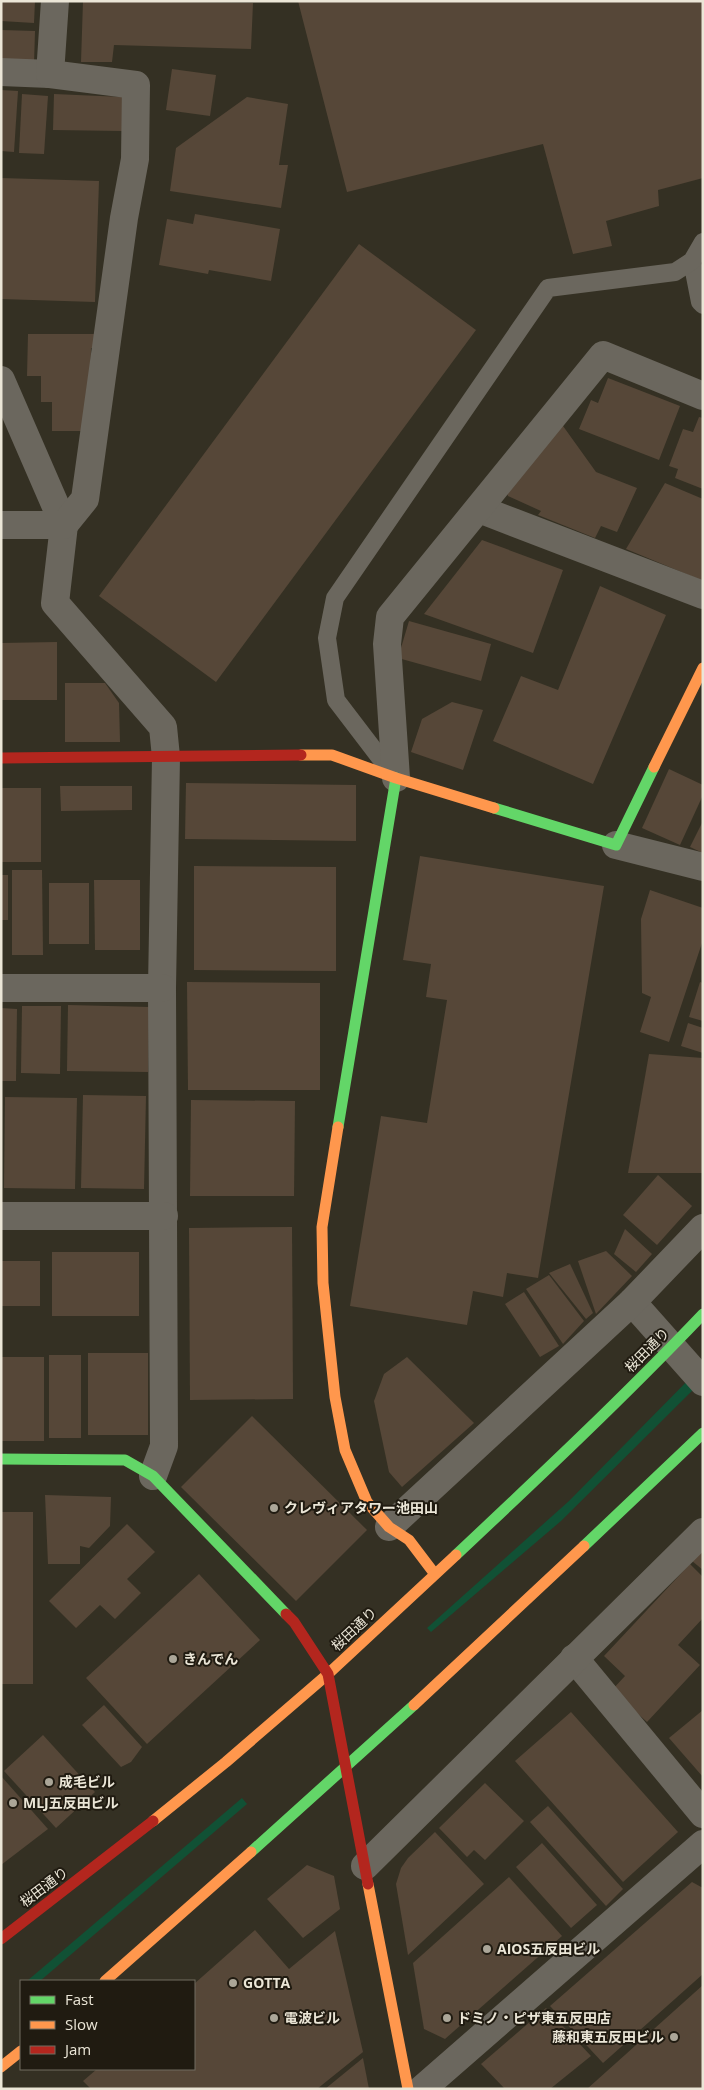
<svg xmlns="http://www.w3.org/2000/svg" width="704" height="2090" font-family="'Open Sans','Noto Sans JP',sans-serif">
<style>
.green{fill:#115135}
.building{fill:#564738}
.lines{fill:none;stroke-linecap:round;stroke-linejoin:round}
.lane{stroke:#6b675e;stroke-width:18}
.street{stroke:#6b675e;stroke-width:28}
.fast{stroke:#63d668;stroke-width:11}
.slow{stroke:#ff974d;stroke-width:11}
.jam{stroke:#b3261e;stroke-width:11}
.poi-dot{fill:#aba698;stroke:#201b11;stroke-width:2}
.labels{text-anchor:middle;stroke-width:4;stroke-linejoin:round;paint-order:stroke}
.street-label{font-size:14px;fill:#ebe6d7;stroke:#201b11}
.poi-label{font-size:14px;font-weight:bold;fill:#ebe6d7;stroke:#201b11;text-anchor:start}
</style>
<rect width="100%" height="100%" fill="#343023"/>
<g class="green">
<polygon points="703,1365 703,1380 561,1521 431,1632 427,1628 569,1501"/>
<polygon points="242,1798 247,1804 40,1981 27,1981"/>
</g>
<g class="building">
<polygon points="1,1 35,1 34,23 1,21"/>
<polygon points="83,1 253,3 251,49 114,45 112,62 81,62"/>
<polygon points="298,1 703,1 703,178 658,190 659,206 606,221 612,246 573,254 543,144 347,192"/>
<polygon points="1,30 35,31 34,63 1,61"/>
<polygon points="172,69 216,75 210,116 166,110"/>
<polygon points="1,90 18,91 14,152 1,151"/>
<polygon points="22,94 48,96 44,154 19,153"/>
<polygon points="54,94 123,97 122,131 53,130"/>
<polygon points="247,97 288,104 279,165 288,165 281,208 170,191 176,148"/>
<polygon points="1,178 99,181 95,302 1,299"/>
<polygon points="195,214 280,229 271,281 209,270 208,274 159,265 167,219 193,224"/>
<polygon points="359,244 476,330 216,682 99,596"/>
<polygon points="28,334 97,334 96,348 91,348 90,392 86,392 85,431 52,431 52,402 41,402 41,376 27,376"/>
<polygon points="608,378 680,406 659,460 579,429 591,400 598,403"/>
<polygon points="699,417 703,418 703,489 675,478 678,469 669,466 683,429 693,432"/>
<polygon points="558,419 596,472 637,488 617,532 601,526 595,538 538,515 541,511 508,496 506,490"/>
<polygon points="665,483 703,499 703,581 626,549"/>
<polygon points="482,540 563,570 533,653 424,614"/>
<polygon points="600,586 666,615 593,784 493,741 521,676 558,690"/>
<polygon points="409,621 491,644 481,681 398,658"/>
<polygon points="57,642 57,700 1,700 1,643"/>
<polygon points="65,683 105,683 119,703 120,742 65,742"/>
<polygon points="452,702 483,710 463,770 411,752 422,719"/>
<polygon points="669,769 703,785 703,795 680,845 642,828"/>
<polygon points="186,783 356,785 356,841 185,839"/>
<polygon points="60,786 132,786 132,810 61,811"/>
<rect x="1" y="788" width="40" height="74"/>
<polygon points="703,821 703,853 690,847"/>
<polygon points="420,856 604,886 538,1278 507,1273 503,1297 473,1291 467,1325 350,1306 381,1116 427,1123 447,1000 426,997 431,964 403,960"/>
<polygon points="194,866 336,867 336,971 194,970"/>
<polygon points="12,870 42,870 43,955 12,955"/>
<rect x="1" y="875" width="7" height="45"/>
<polygon points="94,880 140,880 140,950 95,950"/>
<rect x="49" y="883" width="40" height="61"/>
<polygon points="650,890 703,908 703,940 669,1042 640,1032 651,997 642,993 641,919"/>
<polygon points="187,982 320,983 320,1090 188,1090"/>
<polygon points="700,982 703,983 703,1021 689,1017"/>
<polygon points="68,1005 149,1007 148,1072 67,1071"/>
<polygon points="22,1006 61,1006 60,1074 21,1073"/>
<polygon points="1,1008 17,1009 16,1081 1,1081"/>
<polygon points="688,1023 703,1028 703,1053 681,1046"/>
<polygon points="649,1054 703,1058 703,1173 628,1173"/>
<polygon points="83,1095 146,1096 144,1189 81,1188"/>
<polygon points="5,1097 77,1098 75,1189 4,1188"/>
<polygon points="191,1100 295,1101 294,1196 190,1196"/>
<polygon points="658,1175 692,1206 657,1245 623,1215"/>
<polygon points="292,1227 293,1399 190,1400 189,1228"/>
<polygon points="625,1229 652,1254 636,1272 614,1254"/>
<polygon points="606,1251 632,1276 596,1314 578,1261"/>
<rect x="52" y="1252" width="87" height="64"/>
<rect x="1" y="1261" width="39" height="45"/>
<polygon points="570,1264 593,1313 586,1319 549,1273"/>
<polygon points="549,1275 584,1321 563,1344 526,1289"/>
<polygon points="524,1292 559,1346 540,1357 505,1304"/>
<rect x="88" y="1353" width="60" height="82"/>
<rect x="49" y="1355" width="32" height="83"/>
<rect x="1" y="1357" width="43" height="84"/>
<polygon points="407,1357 474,1423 402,1487 389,1472 374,1401 384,1374"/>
<polygon points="252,1416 367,1530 296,1601 181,1487"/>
<polygon points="45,1495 111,1497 110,1526 89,1548 80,1546 80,1564 48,1564"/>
<rect x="1" y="1512" width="32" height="172"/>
<polygon points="127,1524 155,1552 127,1579 141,1593 115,1619 100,1605 76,1628 49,1601"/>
<polygon points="703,1550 703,1570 692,1561"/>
<polygon points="690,1564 703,1577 703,1618 678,1645 700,1665 647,1722 612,1690 625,1676 604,1656"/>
<polygon points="199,1574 260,1640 147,1744 86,1678"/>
<polygon points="104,1705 142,1747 131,1762 121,1767 82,1725"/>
<polygon points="703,1710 703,1777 669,1738"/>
<polygon points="571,1712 678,1832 623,1882 515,1761"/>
<polygon points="43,1735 95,1792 56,1828 4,1771"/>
<polygon points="1,1776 48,1829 1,1865"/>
<polygon points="485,1783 524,1821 485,1860 474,1850 467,1857 439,1828"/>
<polygon points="548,1806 623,1889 606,1906 530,1822"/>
<polygon points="435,1832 484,1884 408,1955 396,1884 401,1868 408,1858"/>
<polygon points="542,1843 597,1905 571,1928 516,1867"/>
<polygon points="307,1865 334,1876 340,1909 303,1938 267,1899"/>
<polygon points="509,1877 562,1936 445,2039 424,2029 413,1963"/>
<polygon points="692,1882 703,1888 703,1974 603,2063 550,2006"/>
<polygon points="255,1930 289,1969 335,1931 363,2052 317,2089 91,2089 83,2081 97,2069 194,2069 194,1984"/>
<polygon points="703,1985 703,2089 587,2089"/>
<polygon points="546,2008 591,2056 550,2089 505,2089 481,2064"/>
<polygon points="363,2058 369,2089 325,2089"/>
</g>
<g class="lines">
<g class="lane">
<polyline points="692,261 700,302 703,305"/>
<polyline points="394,776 336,700 327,638 335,598 548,288 675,272 692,261 703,242"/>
</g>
<g class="street">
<polyline points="1,72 50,74"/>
<polyline points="1,380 64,525 55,603 163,727 166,757 162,988 164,1446 153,1476"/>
<polyline points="479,509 703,595"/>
<polyline points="1,525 64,525 85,499 124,218 135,159 136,85 50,74 55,1"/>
<polyline points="396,778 387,644 390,617 603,355 703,396"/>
<polyline points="616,845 703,867"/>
<polyline points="1,988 162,988"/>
<polyline points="1,1216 164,1216"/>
<polyline points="632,1302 703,1382"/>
<polyline points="389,1527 632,1302 703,1228"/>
<polyline points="574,1658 703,1814"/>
<polyline points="365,1866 703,1532"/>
<polyline points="422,2089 703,1844"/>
</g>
<g class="fast">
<polyline points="494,808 616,845 654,767"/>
<polyline points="338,1127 396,778"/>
<polyline points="1,1459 125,1460 153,1476 286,1614"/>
<polyline points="584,1546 703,1433"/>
<path d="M456,1555c84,-79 168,-158 247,-241"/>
<polyline points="251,1852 414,1705"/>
</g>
<g class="slow">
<polyline points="301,755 332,755 396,778 494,808"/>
<polyline points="654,767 703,668"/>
<polyline points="338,1127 322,1227 323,1283 335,1397 345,1450 367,1502 389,1527 409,1540 434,1573"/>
<polyline points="414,1705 584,1546"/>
<polyline points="153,1821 226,1762 328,1674 456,1555"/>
<polyline points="368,1884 408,2089"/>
<polyline points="105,1981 251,1852"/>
<polyline points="1,2067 21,2051"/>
</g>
<g class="jam">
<polyline points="1,758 301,755"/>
<polyline points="286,1614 294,1622 328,1674 368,1884"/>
<polyline points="1,1939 153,1821"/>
</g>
</g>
<g class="poi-dot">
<circle cx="274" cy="1508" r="5"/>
<circle cx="173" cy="1659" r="5"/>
<circle cx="49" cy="1782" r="5"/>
<circle cx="13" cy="1803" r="5"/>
<circle cx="487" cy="1949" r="5"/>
<circle cx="233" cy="1983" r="5"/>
<circle cx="274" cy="2018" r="5"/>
<circle cx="447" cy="2018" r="5"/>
<circle cx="674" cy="2037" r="5"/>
</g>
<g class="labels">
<g class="street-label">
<text transform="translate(647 1350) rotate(-45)" y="5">桜田通り</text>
<text transform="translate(354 1629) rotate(-43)" y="5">桜田通り</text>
<text transform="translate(44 1887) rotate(-37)" y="5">桜田通り</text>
</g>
<g class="poi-label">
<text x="284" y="1513">クレヴィアタワー池田山</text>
<text x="183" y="1664">きんでん</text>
<text x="59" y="1787">成毛ビル</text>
<text x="23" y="1808">MLJ五反田ビル</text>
<text x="497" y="1954">AIOS五反田ビル</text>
<text x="243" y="1988">GOTTA</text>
<text x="284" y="2023">電波ビル</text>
<text x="457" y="2023">ドミノ・ピザ東五反田店</text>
<text x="664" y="2042" text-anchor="end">藤和東五反田ビル</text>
</g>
</g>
<rect width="704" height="2090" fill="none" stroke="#ebe6d7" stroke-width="5"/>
<rect x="20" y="1980" width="175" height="90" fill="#201b11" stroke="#716c60"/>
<rect x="30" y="1996" width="25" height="8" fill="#63d668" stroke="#716c60"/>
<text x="65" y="2005" font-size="15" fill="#ebe6d7">Fast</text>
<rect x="30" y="2021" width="25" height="8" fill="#ff974d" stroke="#716c60"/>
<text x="65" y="2030" font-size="15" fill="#ebe6d7">Slow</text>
<rect x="30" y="2046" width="25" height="8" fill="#b3261e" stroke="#716c60"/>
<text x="65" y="2055" font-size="15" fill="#ebe6d7">Jam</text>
</svg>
